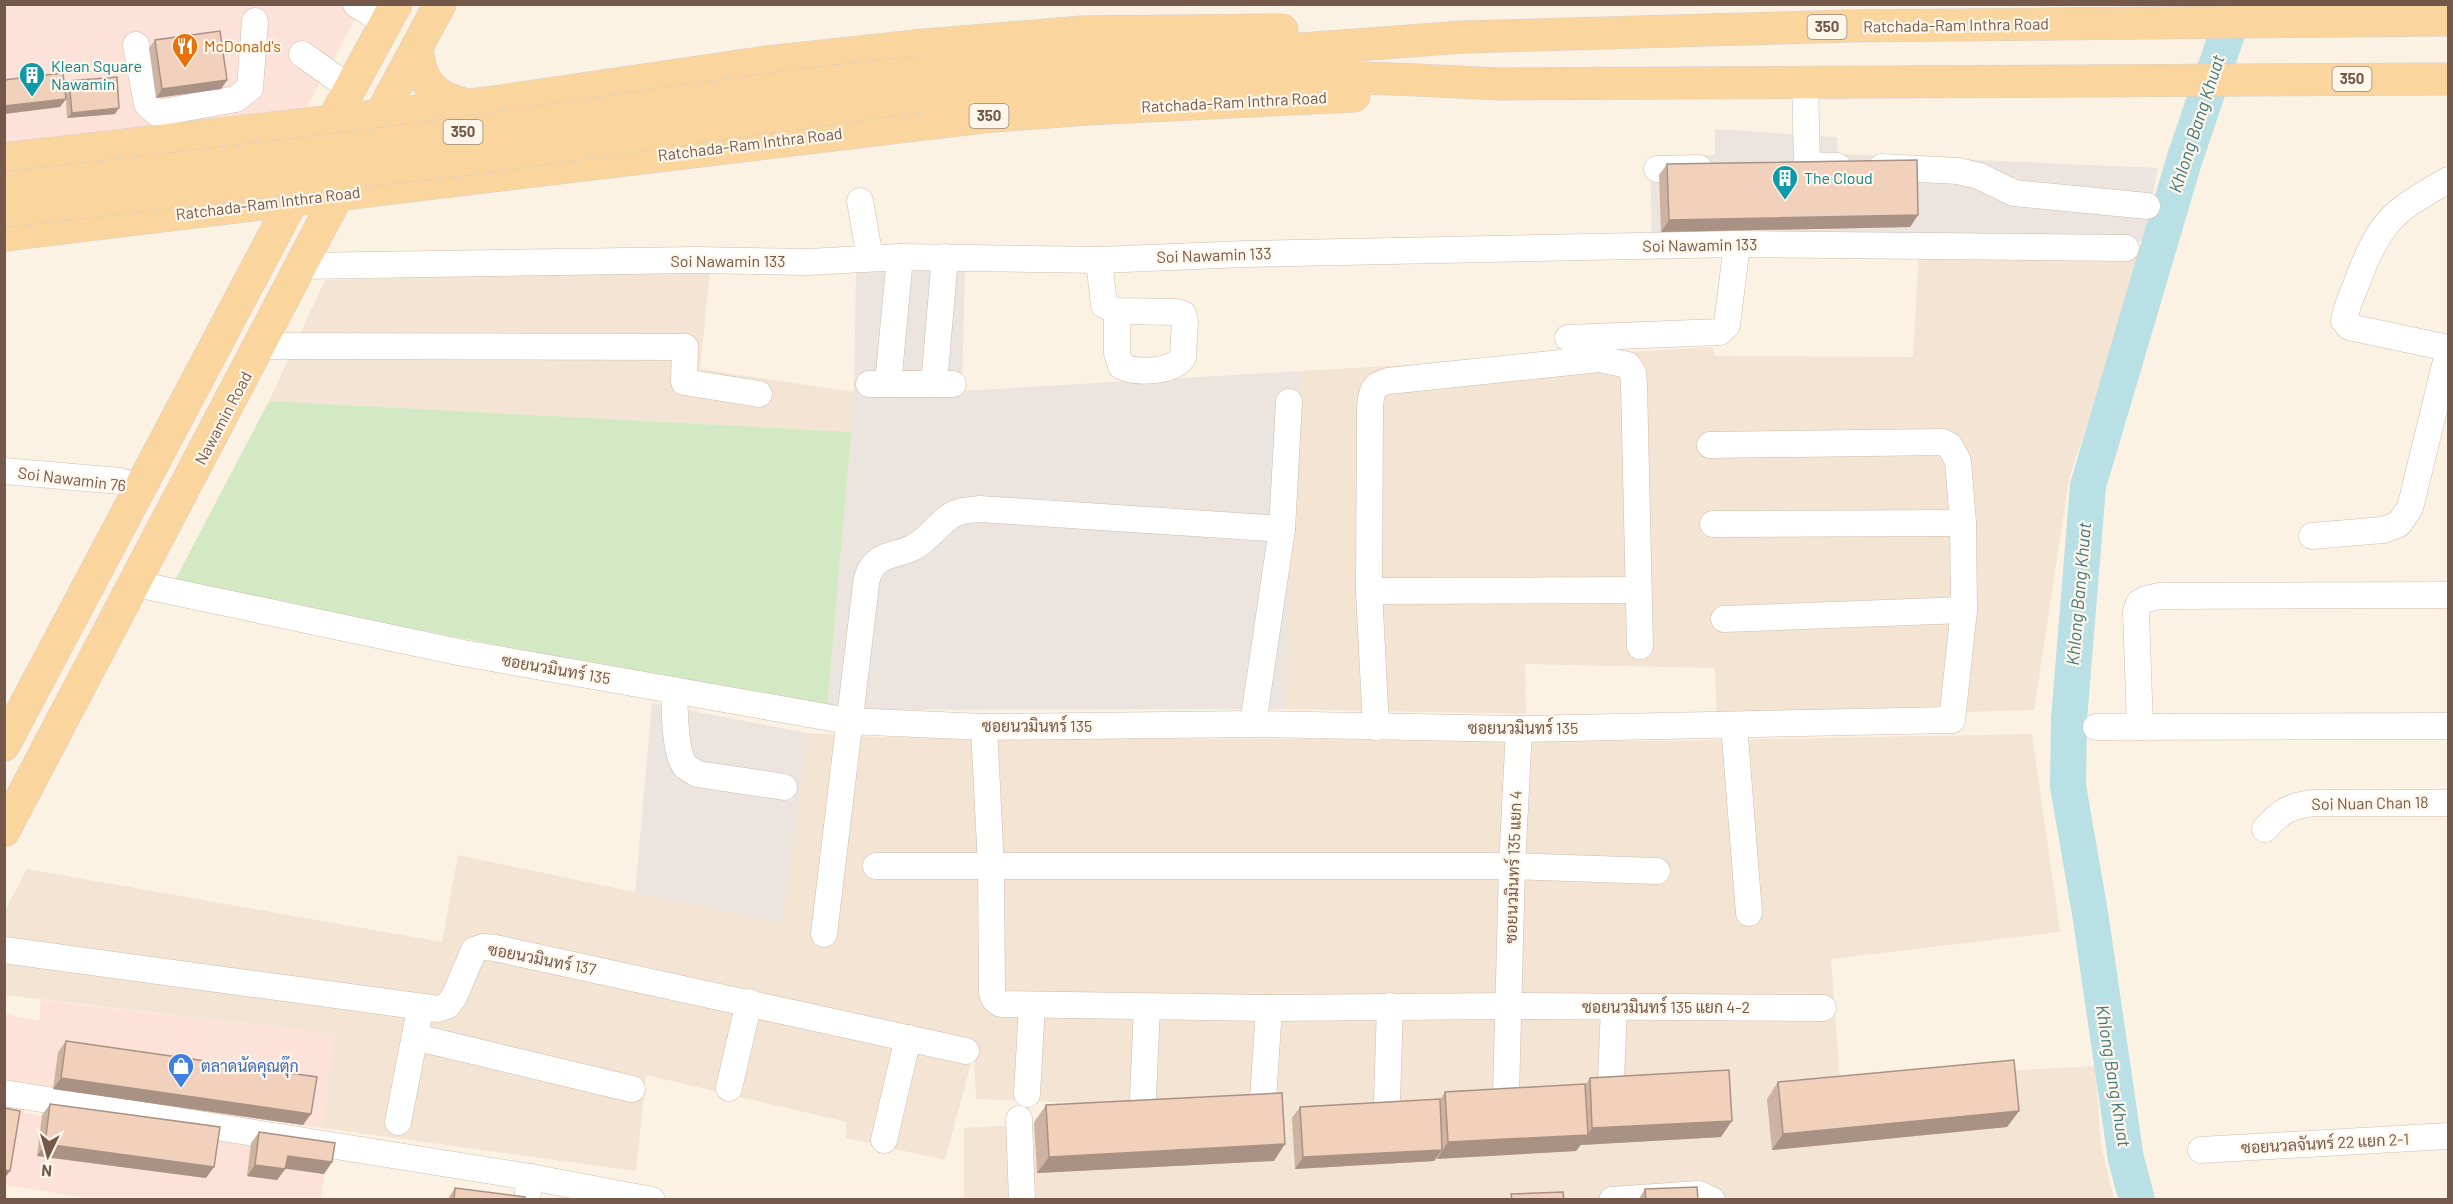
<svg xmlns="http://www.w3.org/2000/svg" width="2453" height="1204" font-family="Barlow,Sarabun,sans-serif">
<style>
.residential{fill:#f3e4d3}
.commercial{fill:#fce2d8}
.industrial{fill:#ece4de}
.green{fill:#d3e9c3}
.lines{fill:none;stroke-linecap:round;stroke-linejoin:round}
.river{stroke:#b9e0e5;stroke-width:36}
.minor-casing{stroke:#cfbcae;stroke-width:27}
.major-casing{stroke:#d8d0cc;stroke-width:33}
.minor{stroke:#fff;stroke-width:26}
.major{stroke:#fad59d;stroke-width:32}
.major-bridge-casing{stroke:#d8d0cc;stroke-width:33;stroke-linecap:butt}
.major-bridge{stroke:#fad59d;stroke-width:32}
.wall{fill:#cfb3a2}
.shaded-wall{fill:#a99284}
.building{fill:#f1d0bc;stroke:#a99284;stroke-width:1.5}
.labels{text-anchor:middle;stroke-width:4.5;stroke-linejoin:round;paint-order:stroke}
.shield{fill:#fff6ea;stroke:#9e877a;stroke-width:1.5}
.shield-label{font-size:15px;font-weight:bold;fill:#74584a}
.street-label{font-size:16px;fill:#74584a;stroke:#fff6ea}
.food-label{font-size:16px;fill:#c56008;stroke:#fff6ea;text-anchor:start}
.culture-label{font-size:16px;fill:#0d838f;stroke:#fff6ea;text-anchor:start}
.shop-label{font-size:16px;fill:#366cbe;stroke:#fff6ea;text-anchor:start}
.water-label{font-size:18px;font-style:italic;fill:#417780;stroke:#fff6ea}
</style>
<rect width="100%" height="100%" fill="#fcf2e4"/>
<g class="residential">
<polygon points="2144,250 2069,479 2034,710 1717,719 1715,668 1525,664 1526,714 1284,709 1301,371 1713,347 1714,356 1913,357 1919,252"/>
<polygon points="710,270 700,369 854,392 851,432 269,401 325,280"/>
<polygon points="807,733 878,737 1664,741 2032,734 2060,932 1831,959 1840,1080 2095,1066 2101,1145 2114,1199 964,1199 964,1128 1283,1110 976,1099 974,1052 945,1160 846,1138 846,1122 646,1075 636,1171 322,1128 334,1034 5,995 5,910 27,869 442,942 458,855 782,923"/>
</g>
<g class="commercial">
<polygon points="4,5 363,5 307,107 5,149"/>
<polygon points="41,1000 334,1034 322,1128 5,1084 5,1014 39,1021"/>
<polygon points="4,1103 25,1106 24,1113 327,1154 321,1199 97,1200 5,1185"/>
</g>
<g class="industrial">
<polygon points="1715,129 1837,137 1838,154 2158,168 2143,241 1652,242 1650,158 1715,155"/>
<polygon points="965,270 962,391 1301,371 1284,709 827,710 854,392 856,271"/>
<polygon points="652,703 807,733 782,923 635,893"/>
</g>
<polygon class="green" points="269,401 851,432 827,710 174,582"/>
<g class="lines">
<polyline class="river" points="2137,1200 2126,1159 2090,913 2068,786 2069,719 2088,486 2184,161 2237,4"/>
<g class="minor-casing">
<g id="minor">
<polyline points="356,4 386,23"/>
<polyline points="136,45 147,104 157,113 236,99 250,88 255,21"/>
<polyline points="302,54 350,88"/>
<polyline points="1805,81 1807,165 1837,166"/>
<polyline points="1882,167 1958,171 1979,176 2014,193 2147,206"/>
<polyline points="1657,169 1699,168"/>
<path d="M2448,180c-53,31 -66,37 -89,97 -5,14 -13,29 -15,44l5,6 99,21"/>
<polyline points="860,201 870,258"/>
<polyline points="945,257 934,384 953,384"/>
<path d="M1099,260l5,45 13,6 59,1 7,2 2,7 -2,36c-9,15 -47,17 -62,9l-4,-13v-42"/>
<polyline points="302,266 696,260 809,262 900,257 1099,260 1246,254 1737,244 2126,248"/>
<polyline points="1568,338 1720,332 1727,325 1737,244"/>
<polyline points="260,346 685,347 684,382 759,394"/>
<polyline points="869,384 934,384"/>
<polyline points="888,384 900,257"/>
<polyline points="4,471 120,481 139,488"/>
<polyline points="1713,524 1963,523"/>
<polyline points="2312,536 2383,530 2399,524 2410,508 2448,353"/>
<polyline points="136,584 463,653 848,721 984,727 1253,724 1519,729 1952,720 1964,610 1963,523 1958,461 1950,446 1943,442 1710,445"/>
<polyline points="1369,591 1637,590"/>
<polyline points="1724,619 1964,610"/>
<path d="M674,690c1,19 0,61 11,76 3,3 8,5 12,8l87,13"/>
<polyline points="1253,724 1282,529 1289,402"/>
<polyline points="1734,725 1749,913"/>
<polyline points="984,727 991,867 992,993 995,1000 1001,1004 1269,1008 1509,1006 1823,1008"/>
<path d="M1376,727l-7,-136 1,-183c1,-15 2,-23 18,-27l211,-22 29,6 5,8 1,12 6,261"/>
<polyline points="2096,727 2448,726"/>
<polyline points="2140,727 2136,612 2139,603 2146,599 2160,596 2448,595"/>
<path d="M2265,829c16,-18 24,-23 49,-26h134"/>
<polyline points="876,866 1512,866 1657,871"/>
<path d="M824,934l41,-341c1,-11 2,-22 11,-30 10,-10 26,-9 38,-16 14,-7 22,-21 35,-30 9,-7 20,-7 31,-8l302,20"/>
<polyline points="4,950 438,1009 447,1006 454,997 474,950 483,947 495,948 966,1051"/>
<polyline points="415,1037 632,1089"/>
<polyline points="1611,1080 1614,1007"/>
<polyline points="729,1088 749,1002"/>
<polyline points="4,1093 530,1177 652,1200"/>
<polyline points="1027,1094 1032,1005"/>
<polyline points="1506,1094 1512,866 1519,729"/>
<polyline points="1143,1098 1147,1007"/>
<polyline points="1263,1100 1269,1008"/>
<polyline points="1387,1102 1390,1006"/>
<polyline points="1019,1119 1022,1200"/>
<polyline points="398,1122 418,1020"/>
<polyline points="884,1140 908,1038"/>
<polyline points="2201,1150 2448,1136"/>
<polyline points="527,1200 530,1177"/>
<polyline points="1612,1200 1699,1194 1712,1200"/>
</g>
</g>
<g class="major-casing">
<g id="major">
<path d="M417,49c4,35 16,48 50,56"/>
<polyline points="922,72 1073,60 1275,51 1463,37 1848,26 2448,20"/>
<path d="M921,96c124,-9 249,-18 373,-19 68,-1 137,4 205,7l949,-5"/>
<polyline points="373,129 440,4"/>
<polyline points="326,133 396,4"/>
<polyline points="4,159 487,103 767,62 925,45 1082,32 1282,30"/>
<polyline points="4,235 982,117 1088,109 1354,96"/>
<polyline points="4,745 300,186"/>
<polyline points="4,831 345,181"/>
</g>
</g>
<use href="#minor" class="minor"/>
<use href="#major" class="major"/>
<g class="major-bridge-casing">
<g id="major-bridge">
<path d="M4,188c158,-18 314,-35 471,-57 149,-21 297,-45 447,-59"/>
<polyline points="4,211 476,158 921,96"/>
</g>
</g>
<use href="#major-bridge" class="major-bridge"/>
</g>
<g class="wall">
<polygon points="155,40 227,80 221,89 156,98 149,48"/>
<polygon points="4,80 65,87 69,81 115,114 67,118 66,99 60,107 4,114"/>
<polygon points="1667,164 1918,215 1910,227 1661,232 1659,175"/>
<polygon points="66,1041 303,1125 53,1089 58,1052"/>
<polygon points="1590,1078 1721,1137 1581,1145 1576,1151 1437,1158 1434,1161 1295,1169 1292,1118 1300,1107 1440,1100 1445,1092 1585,1085"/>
<polygon points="1778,1082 2019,1111 2007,1127 1772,1150 1767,1099"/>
<polygon points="50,1104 206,1178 37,1156 42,1115"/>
<polygon points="1046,1105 1274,1161 1037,1173 1034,1122"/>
<polygon points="259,1132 332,1162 324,1174 286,1168 277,1180 247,1176 251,1143"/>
<polygon points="455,1188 525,1200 449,1200 449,1197"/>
<polygon points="1645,1189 1698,1200 1638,1200"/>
</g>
<g class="shaded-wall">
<polygon points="227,80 221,89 156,98 162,89"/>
<polygon points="66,99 60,107 4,114 4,106"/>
<polygon points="119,108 115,114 67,118 72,113"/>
<polygon points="1918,215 1910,227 1661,232 1669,220"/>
<polygon points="61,1078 311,1114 303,1125 53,1089"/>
<polygon points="2019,1111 2007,1127 1772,1150 1783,1134"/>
<polygon points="1732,1121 1721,1137 1581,1145 1592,1128"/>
<polygon points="1588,1135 1576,1151 1437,1159 1448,1142"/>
<polygon points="45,1144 214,1167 206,1178 37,1156"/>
<polygon points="1285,1144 1274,1161 1037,1173 1049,1157"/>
<polygon points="1442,1150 1434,1161 1295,1169 1303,1157"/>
<polygon points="288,1156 332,1162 324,1174 280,1168"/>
<polygon points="255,1165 285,1169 277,1180 247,1176"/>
<polygon points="4,1170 10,1171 4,1179"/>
</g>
<g class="building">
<polygon points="220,31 227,80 162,89 155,40"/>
<polygon points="63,73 66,99 4,106 4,80"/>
<polygon points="117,77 119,108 72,113 69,81"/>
<polygon points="1917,160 1918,215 1669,220 1667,164"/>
<polygon points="66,1041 317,1077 311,1114 61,1078"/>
<polygon points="2014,1060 2019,1111 1783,1134 1778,1082"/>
<polygon points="1729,1070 1732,1121 1592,1128 1590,1078"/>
<polygon points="1585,1084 1588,1135 1448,1142 1445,1092"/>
<polygon points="1282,1093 1285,1144 1049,1157 1046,1105"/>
<polygon points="1440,1099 1442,1150 1303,1157 1300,1107"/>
<polygon points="50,1104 220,1127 214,1167 45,1144"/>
<polygon points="4,1108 20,1111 10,1171 4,1170"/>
<polygon points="259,1132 335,1143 332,1162 288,1156 285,1169 255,1165"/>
<polygon points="1697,1187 1698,1200 1646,1200 1645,1189"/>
<polygon points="455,1188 525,1197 525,1200 454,1200"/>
<polygon points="1563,1192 1564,1200 1512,1200 1511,1194"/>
</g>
<defs>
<g id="restaurant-pin" transform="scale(1.35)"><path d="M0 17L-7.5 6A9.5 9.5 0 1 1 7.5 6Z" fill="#e8710a" stroke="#fff6ea"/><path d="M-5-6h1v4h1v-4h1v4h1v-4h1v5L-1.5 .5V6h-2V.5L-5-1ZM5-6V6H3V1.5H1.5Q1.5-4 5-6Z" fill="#fff"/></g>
<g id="building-pin" transform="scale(1.35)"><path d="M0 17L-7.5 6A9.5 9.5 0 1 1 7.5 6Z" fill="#0f9aa8" stroke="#fff6ea"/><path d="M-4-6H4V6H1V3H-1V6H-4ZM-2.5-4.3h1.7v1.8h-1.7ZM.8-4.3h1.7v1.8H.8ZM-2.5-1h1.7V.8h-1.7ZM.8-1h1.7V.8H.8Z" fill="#fff"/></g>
<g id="shop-pin" transform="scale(1.35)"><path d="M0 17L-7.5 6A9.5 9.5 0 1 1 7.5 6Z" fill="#3f7fe0" stroke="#fff6ea"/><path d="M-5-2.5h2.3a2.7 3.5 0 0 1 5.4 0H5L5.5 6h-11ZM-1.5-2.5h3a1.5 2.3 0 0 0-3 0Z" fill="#fff"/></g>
</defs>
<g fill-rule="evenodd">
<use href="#restaurant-pin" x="185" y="46"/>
<use href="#building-pin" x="32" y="75"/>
<use href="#building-pin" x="1785" y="178"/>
<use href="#shop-pin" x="181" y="1066"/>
</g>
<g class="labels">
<g class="shield">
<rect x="1807.5" y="15" width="39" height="24" rx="4.5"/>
<rect x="2332.5" y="67" width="39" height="24" rx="4.5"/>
<rect x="969.5" y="104" width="39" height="24" rx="4.5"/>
<rect x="443.5" y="120" width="39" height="24" rx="4.5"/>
</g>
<g class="shield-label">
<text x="1827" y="32">350</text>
<text x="2352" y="84">350</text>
<text x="989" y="121">350</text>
<text x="463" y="137">350</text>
</g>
<g class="street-label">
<text transform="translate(1956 25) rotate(-1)" y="6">Ratchada-Ram Inthra Road</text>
<text transform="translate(1234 102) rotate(-3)" y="6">Ratchada-Ram Inthra Road</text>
<text transform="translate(750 144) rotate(-7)" y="6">Ratchada-Ram Inthra Road</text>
<text transform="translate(268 203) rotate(-7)" y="6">Ratchada-Ram Inthra Road</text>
<text transform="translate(1700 245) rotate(-1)" y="6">Soi Nawamin 133</text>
<text transform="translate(1214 255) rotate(-2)" y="6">Soi Nawamin 133</text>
<text x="728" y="267">Soi Nawamin 133</text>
<text transform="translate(223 418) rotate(-62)" y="6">Nawamin Road</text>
<text transform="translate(72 479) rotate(7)" y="6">Soi Nawamin 76</text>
<text transform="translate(556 669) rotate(10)" y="6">ซอยนวมินทร์ 135</text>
<text x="1037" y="732">ซอยนวมินทร์ 135</text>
<text x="1523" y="734">ซอยนวมินทร์ 135</text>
<text transform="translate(2370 803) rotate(-1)" y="6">Soi Nuan Chan 18</text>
<text transform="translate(1513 867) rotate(-88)" y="6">ซอยนวมินทร์ 135 แยก 4</text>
<text transform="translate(542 959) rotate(11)" y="6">ซอยนวมินทร์ 137</text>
<text x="1666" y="1013">ซอยนวมินทร์ 135 แยก 4-2</text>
<text transform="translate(2325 1143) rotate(-3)" y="6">ซอยนวลจันทร์ 22 แยก 2-1</text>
</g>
<g class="food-label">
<text x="204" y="52">McDonald's</text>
</g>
<g class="culture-label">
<text x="51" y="72">Klean Square<tspan x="51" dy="18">Nawamin</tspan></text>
<text x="1804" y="184">The Cloud</text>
</g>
<g class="shop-label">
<text x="201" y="1072">ตลาดนัดคุณตุ๊ก</text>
</g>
<g class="water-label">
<text transform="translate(2197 124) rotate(-72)" y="6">Khlong Bang Khuat</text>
<text transform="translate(2079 594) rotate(-85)" y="6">Khlong Bang Khuat</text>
<text transform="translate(2113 1076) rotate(81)" y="6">Khlong Bang Khuat</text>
</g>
</g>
<rect width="2453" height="1204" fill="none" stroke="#74584a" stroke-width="12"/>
<g transform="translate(48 1156) rotate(185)" stroke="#fff6ea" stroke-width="4.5" paint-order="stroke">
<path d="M0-4.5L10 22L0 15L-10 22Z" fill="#74584a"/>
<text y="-9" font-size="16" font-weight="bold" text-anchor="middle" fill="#74584a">N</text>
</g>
</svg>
